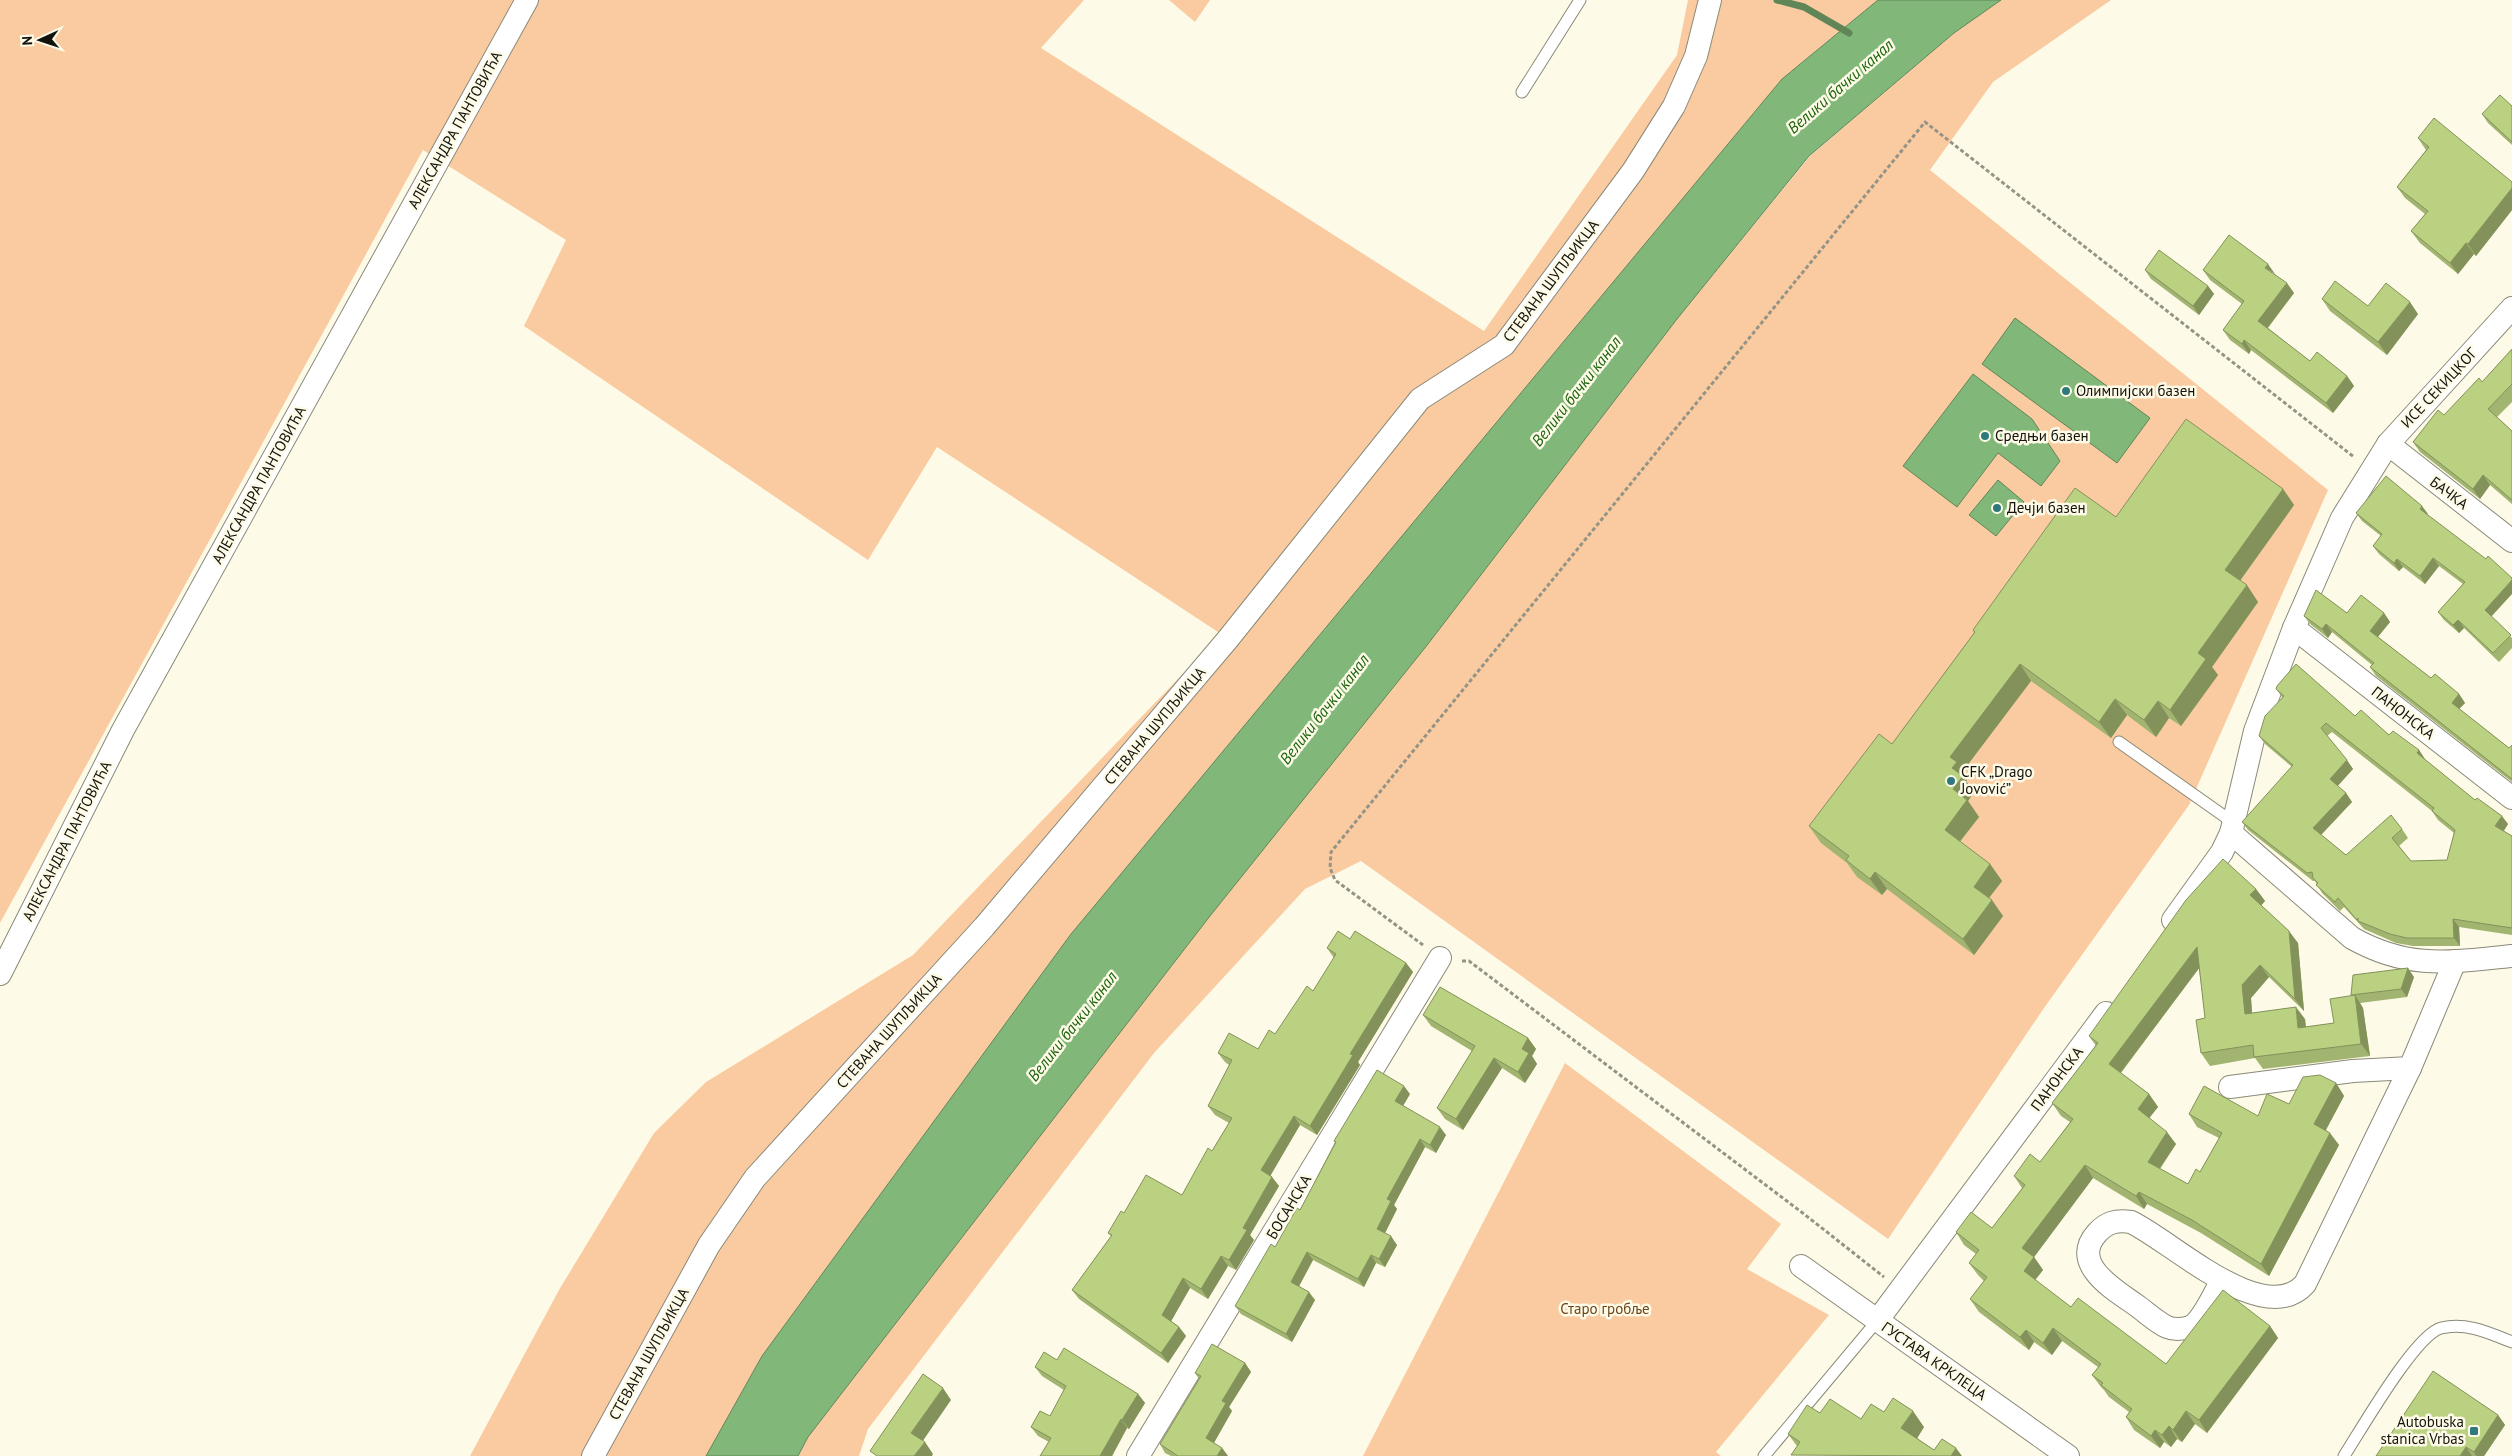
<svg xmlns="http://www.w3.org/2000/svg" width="2512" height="1456" font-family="'PT Sans',sans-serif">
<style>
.green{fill:#facba1}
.water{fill:#81b778;stroke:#608658}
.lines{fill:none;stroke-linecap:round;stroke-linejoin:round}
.stream{stroke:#608658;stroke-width:7}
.service-casing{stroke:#8b8978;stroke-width:13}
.minor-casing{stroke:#8b8978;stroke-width:24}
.path{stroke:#949385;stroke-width:3;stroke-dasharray:4 2.5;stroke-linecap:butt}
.service{stroke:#fff;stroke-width:11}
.minor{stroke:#fff;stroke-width:22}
.wall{fill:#a1b470;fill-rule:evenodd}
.shaded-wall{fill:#83925b}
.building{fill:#bbd182;stroke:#83925b;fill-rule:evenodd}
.poi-dot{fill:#2f787b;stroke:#fdfbe7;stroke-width:2}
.labels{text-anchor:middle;stroke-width:5;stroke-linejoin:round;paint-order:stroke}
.street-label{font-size:15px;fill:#13120c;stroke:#fdfbe7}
.poi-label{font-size:15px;fill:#13120c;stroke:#fdfbe7;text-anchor:start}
.park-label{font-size:15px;fill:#6d4418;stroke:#fdfbe7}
.water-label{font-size:16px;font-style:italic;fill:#1b630c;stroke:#fdfbe7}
</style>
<rect width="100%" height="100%" fill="#fdfbe7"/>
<g class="green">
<polygon points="0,0 1084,0 1041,48 1484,331 1677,55 1688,0 1878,0 1782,79 1071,934 762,1356 706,1456 470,1456 559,1290 654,1133 706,1082 913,955 1221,634 937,447 868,560 524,326 566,240 423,150 0,923"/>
<polygon points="1169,0 1210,0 1195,22"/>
<polygon points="2001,0 2111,0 1993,82 1930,170 2328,490 2189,805 2044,1008 1888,1239 1361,861 1305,889 1154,1053 868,1429 859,1456 798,1456 808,1437 1210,916 1428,644 1677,319 1810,156 1954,33"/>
<polygon points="1565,1063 1781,1224 1747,1269 1829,1315 1716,1452 1721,1456 1363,1456"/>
</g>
<g class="water">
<polygon points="1878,0 2001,0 1954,33 1809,156 1677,319 1428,644 1210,916 808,1437 798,1456 706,1456 762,1356 1071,934 1782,79"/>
<polygon points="2015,318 2150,418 2117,463 1982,364"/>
<polygon points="1973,374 2032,419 2060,461 2041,486 1998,453 1957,507 1903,466"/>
<polygon points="1998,480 2024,502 1996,536 1969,515"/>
</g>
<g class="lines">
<polyline class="stream" points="1777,0 1804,7 1849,33"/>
<g class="service-casing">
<g id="service">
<polyline points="1522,92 1580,0"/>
<polyline points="2119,742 2234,823"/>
<polyline points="1764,1456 1877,1321"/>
<path d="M2344,1456c17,-26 71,-121 97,-128 26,-6 48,5 71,14"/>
</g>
</g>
<g class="minor-casing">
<g id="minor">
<polyline points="2388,444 2512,541"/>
<polyline points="2294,628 2512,798"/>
<path d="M2231,833l121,105c57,32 98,24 160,18"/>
<polyline points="2173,920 2222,852 2231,833 2255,731 2294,628 2342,518 2388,444 2512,308"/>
<polyline points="0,974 123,730 527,0"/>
<polyline points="2230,1087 2353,1071 2410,1068 2455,961"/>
<polyline points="1801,1266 2068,1456"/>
<path d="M2222,1280c-7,12 -20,42 -32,47 -7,2 -16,3 -23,0 -11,-5 -21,-15 -31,-22 -21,-15 -67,-41 -39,-72 10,-11 19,-13 34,-11 39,18 133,108 174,62l105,-216"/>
<polyline points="1877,1321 2106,1013"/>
<polyline points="593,1456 709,1245 755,1178 984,927 1228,639 1420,399 1504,345 1633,171 1674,106 1696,56 1710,0"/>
<polyline points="1138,1456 1440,958"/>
</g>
</g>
<g class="path">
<polyline points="1423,945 1335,880 1330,868 1331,852 1925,122 2354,457"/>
<polyline points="1462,961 1469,961 1804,1214 1884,1277"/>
</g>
<use href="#service" class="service"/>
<use href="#minor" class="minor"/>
</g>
<g class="wall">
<polygon points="2512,106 2512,145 2488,123 2482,114"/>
<polygon points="2418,138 2512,182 2512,210 2476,256 2474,254 2458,274 2420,243 2411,231 2425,214 2405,198 2397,187 2426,150"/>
<polygon points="2145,270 2208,286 2214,294 2199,315 2151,279"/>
<polygon points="2203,270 2275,274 2294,293 2268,328 2310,361 2347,376 2354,386 2333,413 2251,350 2249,354 2230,340 2223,330 2242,304 2210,280"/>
<polygon points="2322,299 2368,306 2418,314 2387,355 2330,311"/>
<polygon points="2512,349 2512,402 2497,417 2512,431 2512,504 2490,485 2480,499 2420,452 2413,442 2482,382"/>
<polygon points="2283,489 2294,505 2240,581 2258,602 2212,667 2218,675 2181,726 2169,718 2156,737 2127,715 2111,738 2031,681 1963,771 1968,778 1966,781 1974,792 1968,801 1979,817 1960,842 1990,864 2002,881 1989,898 2003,916 1974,955 1887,889 1882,895 1857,877 1847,863 1821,843 1809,826 1892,744 1974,633 1973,630 2116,517"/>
<polygon points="2356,513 2428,514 2427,515 2491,617 2512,638 2512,648 2499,662 2464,628 2459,633 2444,620 2438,612 2463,584 2439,566 2425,584 2403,567 2399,571 2379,554 2373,546 2381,536 2362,521"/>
<polygon points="2347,613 2384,613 2390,622 2378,637 2431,678 2459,694 2465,703 2459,709 2509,748 2512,745 2512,782 2376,676 2370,667 2372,665 2332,632 2328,638 2310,624 2304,616"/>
<path d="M2276,689l79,27 64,34 6,10 50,40 33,24 -4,7 8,5v99l-53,-8 1,19h-47l-17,-3 -32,-14 -20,-22 -4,4 -18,-18 -7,-12h-2l-65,-51 -6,-8 50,-55 -27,-23 -6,-8 23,-39zM2332,732l100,79 6,9 16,13 -7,27 -36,1 -12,-15 9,-8 -6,-9 -56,26 -25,-20 31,-33 -6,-9 -9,-7 16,-17 -26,-33z"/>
<polygon points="2256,889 2265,901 2261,905 2298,943 2304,1011 2269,977 2251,998 2252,1013 2305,1019 2306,1027 2334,1023 2351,996 2414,977 2407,997 2360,1003 2363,1008 2370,1056 2263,1069 2255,1058 2210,1066 2201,1053 2205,1018 2199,968 2121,1073 2149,1094 2158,1107 2149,1118 2176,1144 2160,1169 2188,1184 2200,1172 2219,1138 2197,1127 2189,1114 2258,1116 2289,1104 2336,1083 2344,1096 2326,1130 2339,1145 2269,1276 2201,1233 2147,1204 2144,1209 2093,1178 2034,1257 2043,1270 2035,1280 2071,1307 2166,1364 2270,1326 2278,1338 2207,1433 2195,1424 2182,1442 2177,1439 2171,1447 2164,1442 2160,1448 2134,1430 2126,1417 2129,1412 2109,1397 2104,1390 2101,1387 2092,1375 2098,1367 2062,1341 2052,1355 2034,1342 2029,1350 1979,1312 1970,1299 1984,1281 1978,1275 1969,1263 1976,1254 1964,1245 1956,1232 1992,1228 2022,1188 2014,1176 2040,1162 2070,1122 2061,1116 2052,1103 2096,1046 2089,1036"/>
<polygon points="1350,939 1406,963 1413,972 1358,1062 1360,1065 1317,1135 1300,1125 1270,1175 1279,1186 1250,1235 1254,1240 1236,1270 1228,1266 1208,1299 1190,1288 1171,1321 1179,1327 1186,1336 1168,1363 1079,1299 1072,1290 1111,1236 1108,1233 1124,1213 1182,1195 1212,1151 1229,1123 1215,1115 1208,1106 1229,1065 1225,1062 1218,1053 1258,1049 1275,1034 1313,991 1334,958 1327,948"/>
<polygon points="1423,1015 1528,1038 1536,1049 1532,1056 1537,1064 1525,1083 1502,1068 1463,1130 1445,1119 1437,1108 1472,1051 1431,1026"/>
<polygon points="1410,1094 1403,1106 1446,1135 1436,1153 1425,1147 1394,1205 1397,1209 1385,1233 1397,1245 1385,1267 1376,1263 1364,1287 1313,1260 1299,1286 1315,1300 1292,1342 1241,1314 1235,1306 1300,1210 1335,1142 1334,1141"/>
<polygon points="1057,1360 1138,1394 1145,1403 1129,1429 1127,1428 1112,1456 1040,1456 1049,1442 1038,1436 1031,1427 1050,1416 1064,1390 1042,1376 1035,1367"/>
<polygon points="1245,1363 1251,1372 1229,1407 1232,1411 1214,1443 1222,1448 1228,1456 1171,1456 1165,1453 1160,1444 1199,1379 1195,1373"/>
<polygon points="1884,1412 1924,1427 1917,1438 1934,1450 1962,1456 1797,1446 1788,1434 1820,1413 1861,1419"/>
<polygon points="2498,1415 2505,1425 2484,1456 2376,1456"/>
</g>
<g class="shaded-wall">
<polygon points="2512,188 2512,210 2476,256 2468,244"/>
<polygon points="2466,243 2474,254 2458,274 2450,263"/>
<polygon points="2268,264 2275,274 2265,268"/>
<polygon points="2287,283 2294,293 2265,331 2258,321"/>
<polygon points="2208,286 2214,294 2199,315 2193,306"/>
<polygon points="2410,302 2418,314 2387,355 2378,342"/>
<polygon points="2244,340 2251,350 2249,354 2242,344"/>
<polygon points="2347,376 2354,386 2333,413 2326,403"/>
<polygon points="2483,475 2490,485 2480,499 2473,489"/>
<polygon points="2283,489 2294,505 2236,586 2225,570"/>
<polygon points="2422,506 2428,514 2425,517 2420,509"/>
<polygon points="2433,558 2439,566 2425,584 2420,576"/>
<polygon points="2397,559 2403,567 2399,571 2394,563"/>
<polygon points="2512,580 2512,594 2490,618 2485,610"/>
<polygon points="2247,585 2258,602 2212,667 2218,675 2181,726 2170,710 2198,653"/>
<polygon points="2384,613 2390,622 2376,639 2370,631"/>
<polygon points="2458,620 2464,628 2459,633 2453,625"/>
<polygon points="2326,624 2332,632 2328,638 2322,629"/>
<polygon points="2020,664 2031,681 1963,771 1968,778 1966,781 1974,792 1968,801 1979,817 1956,846 1945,830 1953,789 1950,757"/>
<polygon points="2459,694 2465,703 2457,711 2452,703"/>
<polygon points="2115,699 2127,715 2111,738 2099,722"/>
<polygon points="2158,701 2169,718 2156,737 2144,720"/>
<polygon points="2419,750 2425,759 2423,762 2417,753"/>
<polygon points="2347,760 2353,769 2336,788 2330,779"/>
<polygon points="2346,793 2352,802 2319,837 2313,828"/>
<polygon points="2502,816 2508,824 2501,834 2495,826"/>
<polygon points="1990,864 2002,881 1985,903 1974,887"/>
<polygon points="1875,872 1887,889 1882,895 1870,879"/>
<polygon points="2256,889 2265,901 2259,908 2250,895"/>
<polygon points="1992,900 2003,916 1974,955 1963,939"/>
<polygon points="2453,919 2459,927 2460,946 2454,938"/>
<polygon points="2289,931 2298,943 2304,1011 2295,999"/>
<polygon points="2197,947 2206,959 2118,1076 2109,1064"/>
<polygon points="1406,963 1413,972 1358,1062 1360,1065 1317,1135 1310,1126 1350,1054"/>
<polygon points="2260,965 2269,977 2251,998 2253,1027 2245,1014 2242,985"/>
<polygon points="2408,968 2414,977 2407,997 2401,989"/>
<polygon points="2355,995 2363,1008 2370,1056 2361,1044"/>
<polygon points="2296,1007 2305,1019 2307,1040 2298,1028"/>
<polygon points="1528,1038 1536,1049 1532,1056 1537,1064 1525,1083 1518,1072 1522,1049"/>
<polygon points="1494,1058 1502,1068 1463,1130 1456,1119"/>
<polygon points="2336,1083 2344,1096 2322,1137 2314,1124"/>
<polygon points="1404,1086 1410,1094 1401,1109 1395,1101"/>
<polygon points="2149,1094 2158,1107 2147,1121 2138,1109"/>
<polygon points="1294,1116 1300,1125 1268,1180 1261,1170"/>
<polygon points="1440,1127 1446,1135 1436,1153 1430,1145"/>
<polygon points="2167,1132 2176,1144 2156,1174 2148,1162"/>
<polygon points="2330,1133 2339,1145 2269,1276 2261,1264"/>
<polygon points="1420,1139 1425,1147 1394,1205 1397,1209 1383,1237 1377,1229 1387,1199"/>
<polygon points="2085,1165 2093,1178 2031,1261 2022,1248"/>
<polygon points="1272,1177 1279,1186 1250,1235 1254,1240 1236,1270 1229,1260 1243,1228"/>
<polygon points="2139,1192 2147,1204 2144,1209 2136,1196"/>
<polygon points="1391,1236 1397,1245 1385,1267 1379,1259"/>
<polygon points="1307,1252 1313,1260 1297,1290 1291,1282"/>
<polygon points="1371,1255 1376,1263 1364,1287 1358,1279"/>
<polygon points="1221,1256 1228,1266 1208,1299 1201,1289"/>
<polygon points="2034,1257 2043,1270 2032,1284 2024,1271"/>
<polygon points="1183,1278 1190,1288 1169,1325 1162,1315"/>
<polygon points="1309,1292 1315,1300 1292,1342 1286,1334"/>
<polygon points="2270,1326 2278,1338 2207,1433 2199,1420"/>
<polygon points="1179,1327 1186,1336 1168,1363 1161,1353"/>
<polygon points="2053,1328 2062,1341 2052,1355 2043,1343"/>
<polygon points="2026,1330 2034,1342 2029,1350 2020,1337"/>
<polygon points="1245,1363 1251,1372 1229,1407 1232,1411 1212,1446 1206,1438 1222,1401"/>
<polygon points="943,1388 951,1400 920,1445 911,1433"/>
<polygon points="1138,1394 1145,1403 1129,1429 1122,1420"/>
<polygon points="1913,1411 1924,1427 1913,1445 1901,1428"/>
<polygon points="2186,1411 2195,1424 2182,1442 2173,1430"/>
<polygon points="2498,1415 2505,1425 2484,1456 2476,1456 2474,1452"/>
<polygon points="1121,1419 1127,1428 1112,1456 1100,1456"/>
<polygon points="2169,1426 2177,1439 2171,1447 2162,1435"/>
<polygon points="2155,1430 2164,1442 2160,1448 2151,1436"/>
<polygon points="925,1442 933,1454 932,1456 914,1456"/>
<polygon points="2466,1447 2472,1456 2460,1456"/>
<polygon points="1222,1448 1228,1456 1217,1456"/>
<polygon points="1956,1448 1962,1456 1951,1456"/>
</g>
<g class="building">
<polygon points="2500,95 2512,106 2512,142 2482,114"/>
<polygon points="2434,118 2512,182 2512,188 2468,244 2466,243 2450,263 2411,231 2428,211 2397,187 2429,147 2418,138"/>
<polygon points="2229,235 2268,264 2265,268 2287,283 2258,321 2310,361 2317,352 2347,376 2326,403 2244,340 2242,344 2223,330 2244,301 2203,270"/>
<polygon points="2159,250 2208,286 2193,306 2145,270"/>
<polygon points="2335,281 2368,306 2386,283 2410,302 2378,342 2322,299"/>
<polygon points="2512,349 2512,384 2488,409 2512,431 2512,500 2483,475 2473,489 2413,442 2438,410 2444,415 2479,378 2482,382"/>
<polygon points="2186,419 2283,489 2225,570 2247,585 2198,653 2206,659 2170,710 2158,701 2144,720 2115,699 2099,722 2020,664 1950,757 1957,762 1952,768 1963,776 1953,789 1967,800 1945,830 1990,864 1974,887 1992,900 1963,939 1875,872 1870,879 1846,860 1849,856 1809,826 1879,734 1892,744 1975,632 1973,630 2075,488 2116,517"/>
<polygon points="2386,476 2422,506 2420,509 2486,559 2488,556 2512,578 2512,580 2485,610 2511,635 2493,653 2458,620 2453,625 2438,612 2465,582 2433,558 2420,576 2397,559 2394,563 2373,546 2382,534 2356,513"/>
<polygon points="2316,590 2347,613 2361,595 2384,613 2370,631 2431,678 2435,674 2459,694 2452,703 2509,748 2512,745 2512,779 2370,667 2374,663 2326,624 2322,629 2304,616"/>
<path d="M2296,664l59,52 6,-6 28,25 4,-4 26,19 -2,3 58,47 2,-2 25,18 -7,10 17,10v92l-59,-9 1,19h-47l-17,-4 -32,-13v-3l-1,2 -19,-22 -3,4 -19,-17 2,-2 -5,-5 -1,-6 -5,1 -65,-51 51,-57 -34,-29 6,-20 19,-20 -8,-7 1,-3zM2326,723l108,85 -2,3 23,19 -8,30 -36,1 -19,-23 10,-9 -11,-14 -45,40 -33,-27 33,-35 -16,-14 17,-19 -26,-32z"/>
<polygon points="2223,859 2256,889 2250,895 2289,931 2295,999 2260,965 2242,985 2245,1014 2296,1007 2298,1028 2334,1023 2330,999 2355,995 2361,1044 2254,1057 2253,1045 2201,1053 2196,1020 2205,1018 2197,947 2109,1064 2149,1094 2138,1109 2167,1132 2148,1162 2188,1184 2196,1169 2200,1172 2222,1133 2189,1114 2204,1086 2258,1116 2267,1094 2289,1104 2303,1077 2320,1075 2336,1083 2314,1124 2330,1133 2261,1264 2192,1220 2139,1192 2136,1196 2085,1165 2022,1248 2034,1257 2024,1271 2071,1307 2078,1298 2166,1364 2223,1290 2270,1326 2199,1420 2186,1411 2173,1430 2169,1426 2162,1435 2155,1430 2151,1436 2126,1417 2132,1409 2101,1385 2103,1383 2092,1375 2101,1364 2053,1328 2043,1343 2026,1330 2020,1337 1970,1299 1987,1277 1969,1263 1979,1250 1956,1232 1971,1212 1992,1228 2025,1185 2014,1176 2030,1154 2040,1162 2073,1119 2052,1103 2098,1043 2089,1036 2186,900"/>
<polygon points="1338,931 1350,939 1355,931 1406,963 1350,1054 1353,1055 1310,1126 1294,1116 1261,1170 1272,1177 1243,1228 1247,1230 1229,1260 1221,1256 1201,1289 1183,1278 1162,1315 1179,1327 1161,1353 1072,1290 1112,1235 1108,1233 1121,1211 1124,1213 1146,1175 1182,1195 1208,1148 1212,1151 1232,1118 1208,1106 1232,1060 1218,1053 1229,1033 1258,1049 1269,1030 1275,1034 1307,986 1313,991 1336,954 1327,948"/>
<polygon points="2408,968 2401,989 2351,995 2353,975"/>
<polygon points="1440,987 1528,1038 1522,1049 1529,1053 1518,1072 1494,1058 1456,1119 1437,1108 1475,1046 1423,1015"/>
<polygon points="1377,1070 1404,1086 1395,1101 1440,1127 1430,1145 1420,1139 1387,1199 1391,1201 1377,1229 1391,1236 1379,1259 1371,1255 1358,1279 1307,1252 1291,1282 1309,1292 1286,1334 1235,1306 1271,1244 1275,1247 1297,1208 1300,1210 1336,1142 1334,1141"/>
<polygon points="1212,1344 1245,1363 1222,1401 1226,1403 1206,1438 1222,1448 1217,1456 1178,1456 1160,1444 1201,1376 1195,1373"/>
<polygon points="1064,1348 1138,1394 1122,1420 1121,1419 1100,1456 1040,1456 1051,1438 1031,1427 1040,1411 1050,1416 1066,1386 1035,1367 1044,1352 1057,1360"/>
<polygon points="2433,1371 2498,1415 2474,1452 2466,1447 2460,1456 2376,1456"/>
<polygon points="923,1374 943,1388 911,1433 925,1442 914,1456 877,1456 870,1451"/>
<polygon points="1893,1398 1913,1411 1901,1428 1934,1450 1942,1439 1956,1448 1951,1456 1791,1455 1800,1442 1788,1434 1807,1405 1820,1413 1830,1399 1861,1419 1871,1404 1884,1412"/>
</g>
<g class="poi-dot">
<circle cx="2066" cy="391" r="5"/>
<circle cx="1985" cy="436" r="5"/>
<circle cx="1997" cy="508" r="5"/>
<circle cx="1951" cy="781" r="5"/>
<rect x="2469" y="1426" width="10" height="10" rx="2.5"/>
</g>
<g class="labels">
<g class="street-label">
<text transform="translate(455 130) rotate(-61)" y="5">АЛЕКСАНДРА ПАНТОВИЋА</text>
<text transform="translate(1551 281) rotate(-53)" y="5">СТЕВАНА ШУПЉИКЦА</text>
<text transform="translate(2439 388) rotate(-47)" y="5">ИСЕ СЕКИЦКОГ</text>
<text transform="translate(259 485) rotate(-61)" y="5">АЛЕКСАНДРА ПАНТОВИЋА</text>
<text transform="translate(2449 493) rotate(37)" y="5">БАЧКА</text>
<text transform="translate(2403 713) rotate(38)" y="5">ПАНОНСКА</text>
<text transform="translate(1155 726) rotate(-50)" y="5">СТЕВАНА ШУПЉИКЦА</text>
<text transform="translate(67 841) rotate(-63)" y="5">АЛЕКСАНДРА ПАНТОВИЋА</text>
<text transform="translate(889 1031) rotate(-48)" y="5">СТЕВАНА ШУПЉИКЦА</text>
<text transform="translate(2057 1079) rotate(-53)" y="5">ПАНОНСКА</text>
<text transform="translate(1289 1207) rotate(-59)" y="5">БОСАНСКА</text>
<text transform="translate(649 1354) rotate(-61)" y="5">СТЕВАНА ШУПЉИКЦА</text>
<text transform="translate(1934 1361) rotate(35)" y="5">ГУСТАВА КРКЛЕЦА</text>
</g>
<g class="poi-label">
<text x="2076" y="396">Олимпијски базен</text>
<text x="1995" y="441">Средњи базен</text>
<text x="2007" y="513">Дечји базен</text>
<text x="1961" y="777">CFK „Drago<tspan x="1961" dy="17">Jovović”</tspan></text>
<text x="2464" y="1427" text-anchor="end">Autobuska<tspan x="2464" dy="17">stanica Vrbas</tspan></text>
</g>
<g class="park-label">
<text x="1605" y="1314">Старо гробље</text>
</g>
<g class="water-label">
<text transform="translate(1840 86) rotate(-41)" y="6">Велики бачки канал</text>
<text transform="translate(1576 391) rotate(-52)" y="6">Велики бачки канал</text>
<text transform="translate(1324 709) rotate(-52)" y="6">Велики бачки канал</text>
<text transform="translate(1072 1026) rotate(-52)" y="6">Велики бачки канал</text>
</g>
</g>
<g transform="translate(40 40) rotate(267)" stroke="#fdfbe7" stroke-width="4" paint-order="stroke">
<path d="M0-4L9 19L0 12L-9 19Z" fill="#13120c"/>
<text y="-8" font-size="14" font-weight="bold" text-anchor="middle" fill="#13120c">N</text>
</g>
</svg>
